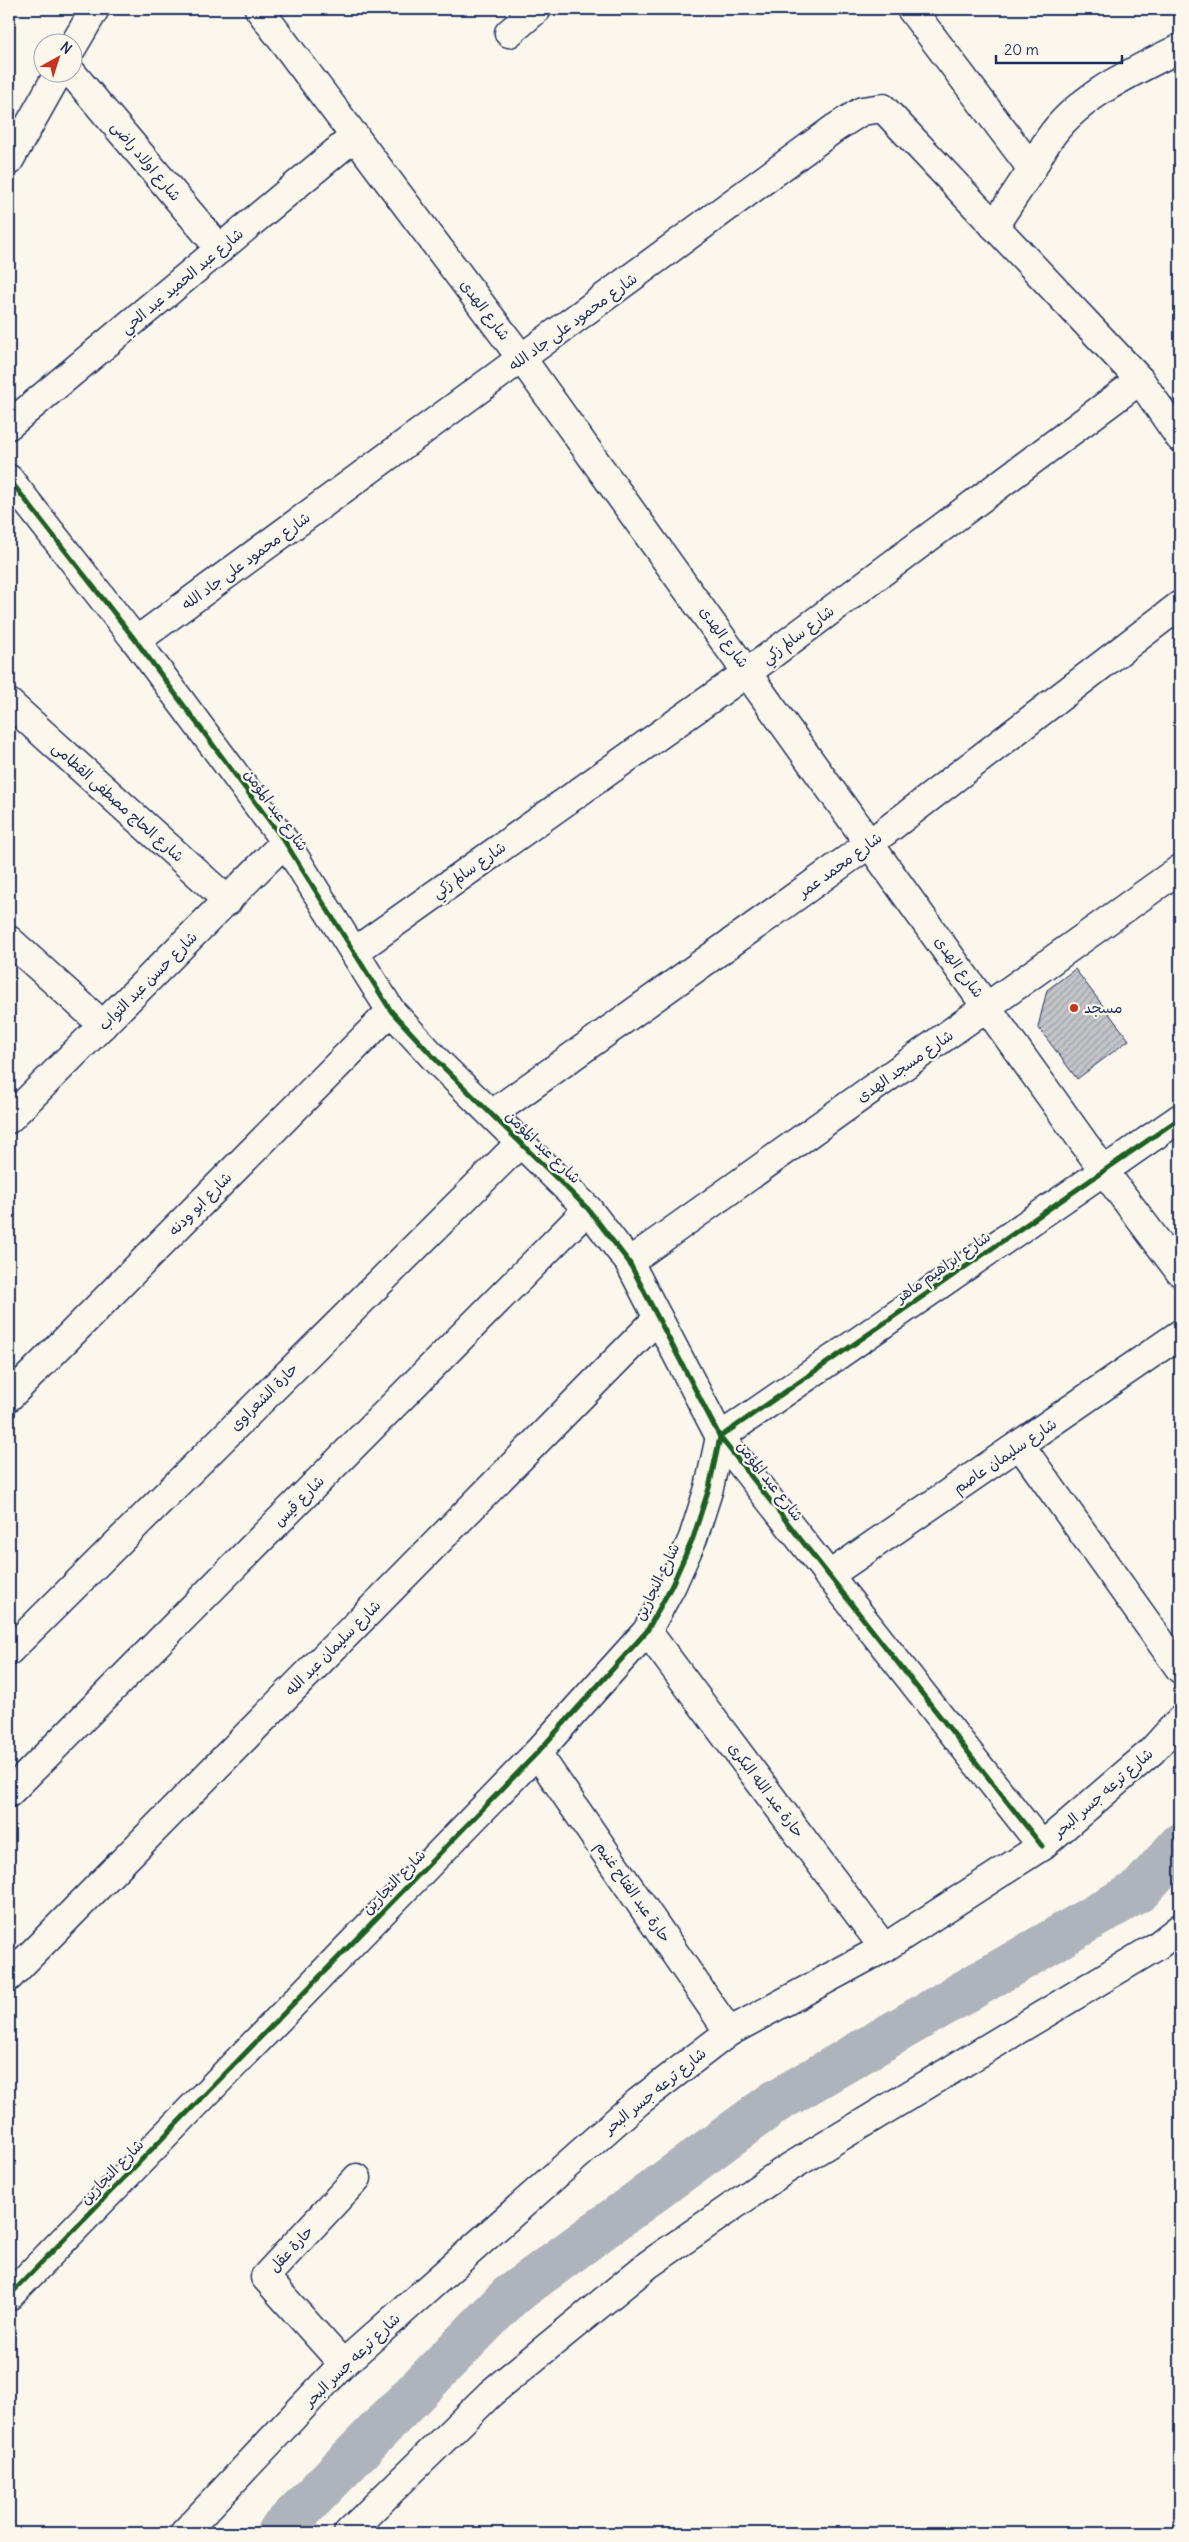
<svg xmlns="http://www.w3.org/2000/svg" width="1189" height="2542" font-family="Delius,'Playpen Sans Arabic',sans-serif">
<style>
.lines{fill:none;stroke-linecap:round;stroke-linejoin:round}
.canal{stroke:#afb3bb;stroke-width:44}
.building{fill:url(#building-hatch);stroke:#1b2f5e}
.minor-casing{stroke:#1b2f5e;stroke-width:31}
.secondary-casing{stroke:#1b2f5e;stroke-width:31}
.minor{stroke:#fbf7ec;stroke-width:28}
.secondary{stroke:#fbf7ec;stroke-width:28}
.cycleway-casing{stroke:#fbf7ec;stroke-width:8}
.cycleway{stroke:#1b5e20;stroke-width:5}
.poi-dot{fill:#c8321e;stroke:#fbf7ec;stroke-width:2}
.labels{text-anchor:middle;stroke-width:4.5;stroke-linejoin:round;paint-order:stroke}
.street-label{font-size:15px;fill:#1b2f5e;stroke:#fbf7ec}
.poi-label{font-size:15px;fill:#1b2f5e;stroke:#fbf7ec;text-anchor:start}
</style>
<defs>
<pattern id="building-hatch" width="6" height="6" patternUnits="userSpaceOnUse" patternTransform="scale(1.25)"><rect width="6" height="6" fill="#c3c5c9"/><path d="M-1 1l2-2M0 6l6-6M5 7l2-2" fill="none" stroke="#9ea0a6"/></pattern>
</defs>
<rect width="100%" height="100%" fill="#fbf7ec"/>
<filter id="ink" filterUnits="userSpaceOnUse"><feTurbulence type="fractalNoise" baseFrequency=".02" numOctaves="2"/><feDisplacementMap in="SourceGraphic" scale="10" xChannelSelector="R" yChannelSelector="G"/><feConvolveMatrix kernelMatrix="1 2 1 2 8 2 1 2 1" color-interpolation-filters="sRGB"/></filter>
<g filter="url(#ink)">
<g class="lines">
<polyline class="canal" points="278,2533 510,2296 775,2102 1140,1890 1180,1845"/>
</g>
<polygon class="building" points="1075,969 1129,1040 1077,1079 1038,1027 1047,990"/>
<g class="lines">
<g class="minor-casing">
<g id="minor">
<polyline points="259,9 522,359 1104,1171 1180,1272"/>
<polyline points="911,9 1032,169 994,226"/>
<polyline points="509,33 537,9"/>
<polyline points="71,72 220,249"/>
<path d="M1032,169c5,-10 11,-21 17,-30 30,-44 86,-68 131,-91"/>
<polyline points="9,425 355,136"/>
<polyline points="9,479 136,641 285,842 391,1011 439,1063 588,1209 629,1262 720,1437 1042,1846"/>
<polyline points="136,641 835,128 862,111 883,108 1140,380 1180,438"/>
<polyline points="9,703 228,901"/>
<polyline points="9,940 103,1025"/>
<polyline points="354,952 748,672 1140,380"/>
<polyline points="492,1114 869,844 1180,605"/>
<polyline points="9,1119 285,842"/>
<polyline points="629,1262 1180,869"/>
<polyline points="9,1397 391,1011"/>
<polyline points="1020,1445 1180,1669"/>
<polyline points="828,1576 1180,1334"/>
<polyline points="647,1631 884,1948"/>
<polyline points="9,1651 520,1143"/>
<polyline points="537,1753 729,2032"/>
<polyline points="9,1793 588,1209"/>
<polyline points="9,1977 658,1318"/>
<polyline points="9,2296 537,1753 647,1631 672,1585 693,1538 709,1488 720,1437 1180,1118"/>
<polyline points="343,2364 265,2277 357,2178"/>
<polyline points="184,2533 343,2364 638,2102 729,2032 884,1948 1042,1846 1151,1752 1180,1720"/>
<polyline points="348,2533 491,2393 649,2264 785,2170 1157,1946 1180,1928"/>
</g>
</g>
<g class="secondary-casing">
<g id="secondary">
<polyline points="72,48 95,9"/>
<polyline points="9,161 59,72"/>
</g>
</g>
<use href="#minor" class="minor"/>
<use href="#secondary" class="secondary"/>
<g class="cycleway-casing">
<g id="cycleway">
<polyline points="9,479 136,641 285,842 391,1011 439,1063 588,1209 629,1262 720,1437 1042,1846"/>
<polyline points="9,2296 537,1753 647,1631 672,1585 693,1538 709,1488 720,1437 1180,1118"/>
</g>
</g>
<use href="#cycleway" class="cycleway"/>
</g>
</g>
<circle class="poi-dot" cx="1074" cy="1008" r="5"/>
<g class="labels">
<g class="street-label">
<text transform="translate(146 161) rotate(50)" y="5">شارع اولاد راضى</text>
<text transform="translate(182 281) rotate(-40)" y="5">شارع عبد الحميد عبد الحي</text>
<text transform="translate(485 310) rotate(53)" y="5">شارع الهدى</text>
<text transform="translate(573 322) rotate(-36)" y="5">شارع محمود على جاد الله</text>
<text transform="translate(246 561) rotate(-36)" y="5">شارع محمود على جاد الله</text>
<text transform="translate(798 635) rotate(-37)" y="5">شارع سالم زكي</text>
<text transform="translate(724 637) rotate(54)" y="5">شارع الهدى</text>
<text transform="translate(118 802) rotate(42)" y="5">شارع الحاج مصطفى القطامى</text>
<text transform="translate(276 810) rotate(54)" y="5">شارع عبد المؤمن</text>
<text transform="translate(840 865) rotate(-36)" y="5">شارع محمد عمر</text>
<text transform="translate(469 870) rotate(-35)" y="5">شارع سالم زكي</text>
<text transform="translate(959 967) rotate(54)" y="5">شارع الهدى</text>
<text transform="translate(148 981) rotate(-45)" y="5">شارع حسن عبد التواب</text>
<text transform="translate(905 1066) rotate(-35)" y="5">شارع مسجد الهدى</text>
<text transform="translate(543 1147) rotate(44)" y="5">شارع عبد المؤمن</text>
<text transform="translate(200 1204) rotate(-45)" y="5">شارع ابو ودنه</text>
<text transform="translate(943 1267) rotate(-35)" y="5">شارع ابراهيم ماهر</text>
<text transform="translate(264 1397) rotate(-45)" y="5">حارة الشعراوى</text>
<text transform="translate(1005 1456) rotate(-34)" y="5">شارع سليمان عاصم</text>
<text transform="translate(770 1481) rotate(52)" y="5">شارع عبد المؤمن</text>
<text transform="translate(299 1501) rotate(-45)" y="5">شارع قيس</text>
<text transform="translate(657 1582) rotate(-64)" y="5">شارع النجارين</text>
<text transform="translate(333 1648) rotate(-45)" y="5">شارع سليمان عبد الله</text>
<text transform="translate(766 1790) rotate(53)" y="5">حارة عبد الله البكرى</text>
<text transform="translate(1103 1793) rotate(-41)" y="5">شارع ترعه جسر البحر</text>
<text transform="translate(394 1882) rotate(-46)" y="5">شارع النجارين</text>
<text transform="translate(633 1892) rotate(55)" y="5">حارة عبد الفتاح غنيم</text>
<text transform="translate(655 2091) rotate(-39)" y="5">شارع ترعه جسر البحر</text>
<text transform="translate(112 2172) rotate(-46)" y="5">شارع النجارين</text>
<text transform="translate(291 2249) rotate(-47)" y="5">حارة عقل</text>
<text transform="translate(352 2360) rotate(-44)" y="5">شارع ترعه جسر البحر</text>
</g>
<g class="poi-label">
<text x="1084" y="1013">مسجد</text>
</g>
</g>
<rect width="1189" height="2542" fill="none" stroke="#fbf7ec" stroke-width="30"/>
<rect x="15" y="15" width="1159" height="2512" fill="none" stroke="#1b2f5e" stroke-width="2" filter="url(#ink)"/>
<g transform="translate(58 58) rotate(39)"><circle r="24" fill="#fbf7ec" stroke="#a1a7b3"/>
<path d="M0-4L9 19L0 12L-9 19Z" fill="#c8321e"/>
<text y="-8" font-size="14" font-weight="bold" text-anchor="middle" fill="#1b2f5e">N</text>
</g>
<path d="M996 55v8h126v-8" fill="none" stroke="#1b2f5e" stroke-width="2.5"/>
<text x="1004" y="55" font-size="15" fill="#1b2f5e" stroke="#fbf7ec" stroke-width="4" paint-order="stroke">20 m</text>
</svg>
